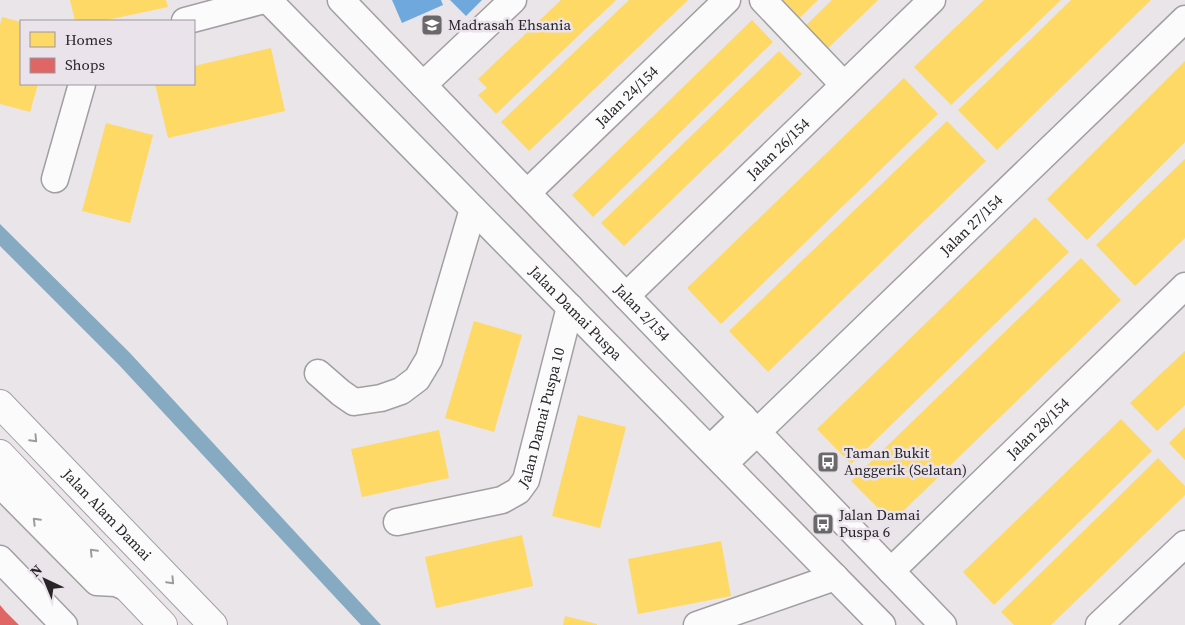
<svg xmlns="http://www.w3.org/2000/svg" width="1185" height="625" font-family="'Source Serif 4',serif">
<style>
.water{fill:#86aac2}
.homes{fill:#ffd966}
.shops{fill:#e06666}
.schools{fill:#6fa8dc}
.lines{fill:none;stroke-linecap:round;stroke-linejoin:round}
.minor-casing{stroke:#a29fa2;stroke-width:29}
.major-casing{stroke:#a29fa2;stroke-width:30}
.minor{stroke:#fcfbfc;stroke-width:26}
.major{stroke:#fcfbfc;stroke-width:28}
.oneway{stroke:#9c9b9d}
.labels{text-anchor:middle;stroke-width:5;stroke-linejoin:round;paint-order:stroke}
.poi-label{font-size:15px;fill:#272528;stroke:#eae3eb;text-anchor:start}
.street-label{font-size:15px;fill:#272528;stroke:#eae3eb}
</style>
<rect width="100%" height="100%" fill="#e9e5e9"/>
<polygon class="water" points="0,224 129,352 381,625 361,625 119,365 0,246"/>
<g class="homes">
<polygon points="70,0 166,0 168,7 102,21 75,21"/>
<polygon points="561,0 616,0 496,114 478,95 487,88 478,79"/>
<polygon points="629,0 688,0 529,151 501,122"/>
<polygon points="771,0 818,0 793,24"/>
<polygon points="832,0 878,0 823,53 801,30"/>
<polygon points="984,0 1061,0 951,105 914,67"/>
<polygon points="1071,0 1151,0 997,150 958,110"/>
<polygon points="2,17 21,22 21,84 38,84 30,112 0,104 0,25"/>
<polygon points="752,20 773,42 593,217 572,195"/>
<polygon points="271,48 285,111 168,138 155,84 194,84 194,66"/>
<polygon points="779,51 802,74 624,246 601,223"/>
<polygon points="1185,61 1185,142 1087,240 1047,199"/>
<polygon points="904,78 938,114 721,324 687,288"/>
<polygon points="947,121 986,161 768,372 729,331"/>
<polygon points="106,123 153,135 130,223 82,211"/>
<polygon points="1185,159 1185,238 1135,286 1096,245"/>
<polygon points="1035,217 1069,252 851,464 817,429"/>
<polygon points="1081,258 1121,300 892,522 851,481"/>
<polygon points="474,321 522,335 494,432 445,418"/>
<polygon points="1185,351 1185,405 1157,431 1130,403"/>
<polygon points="578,415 626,427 600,528 552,516"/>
<polygon points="1121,419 1152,451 994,605 963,572"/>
<polygon points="1185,427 1185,460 1169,443"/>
<polygon points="439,430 449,478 362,497 351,449"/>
<polygon points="1158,458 1185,486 1185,495 1051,625 1014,625 1001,612"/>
<polygon points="522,535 533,586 436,608 425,557"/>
<polygon points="721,541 731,596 638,614 628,559"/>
<polygon points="565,616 597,624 597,625 563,625"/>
</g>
<polygon class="shops" points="0,605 5,611 19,625 0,625"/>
<g class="schools">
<polygon points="392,0 441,0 443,5 402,23"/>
<polygon points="450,0 482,0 466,16"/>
</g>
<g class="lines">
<g class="minor-casing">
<g id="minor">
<path id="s1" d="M268,0l614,625"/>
<path id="s2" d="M341,0l602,625"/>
<polyline points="763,0 844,85"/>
<polyline points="185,21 264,0"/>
<polyline points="423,85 513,0"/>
<polyline points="55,179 82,84"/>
<path id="s3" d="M527,193l200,-193"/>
<path id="s4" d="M626,296l306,-296"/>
<polyline points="318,373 341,393 354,402 381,398 401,391 417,379 429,359 473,209"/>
<polyline points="710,449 743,417"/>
<path id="s5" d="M724,464l461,-445"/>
<polyline points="0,484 97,582 116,583 128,588"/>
<path id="s6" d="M397,522l105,-22 16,-9 8,-11 44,-173"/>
<polyline points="0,559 64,625"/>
<path id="s7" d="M891,571l294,-285"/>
<polyline points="697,625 835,577"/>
<polyline points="1099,625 1185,544"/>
</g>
</g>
<g class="major-casing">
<g id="major">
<path id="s8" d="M0,404l213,221"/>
<polyline points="0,454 163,625"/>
</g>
</g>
<use href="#minor" class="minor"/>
<use href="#major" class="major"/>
</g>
<defs><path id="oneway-chevron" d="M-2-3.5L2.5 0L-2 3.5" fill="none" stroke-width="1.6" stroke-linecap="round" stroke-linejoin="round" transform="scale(1.25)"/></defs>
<g class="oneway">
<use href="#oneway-chevron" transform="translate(34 439) rotate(46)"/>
<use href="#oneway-chevron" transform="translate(36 521) rotate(-135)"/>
<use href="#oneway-chevron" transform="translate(93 552) rotate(-134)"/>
<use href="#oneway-chevron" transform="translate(171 581) rotate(46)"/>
</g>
<defs>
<g id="school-square" transform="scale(1.125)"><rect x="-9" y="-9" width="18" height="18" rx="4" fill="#6b686c" stroke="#eae3eb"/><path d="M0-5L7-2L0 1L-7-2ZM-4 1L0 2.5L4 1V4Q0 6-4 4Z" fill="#fff"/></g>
<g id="bus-square" transform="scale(1.125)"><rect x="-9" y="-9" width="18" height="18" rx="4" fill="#6b686c" stroke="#eae3eb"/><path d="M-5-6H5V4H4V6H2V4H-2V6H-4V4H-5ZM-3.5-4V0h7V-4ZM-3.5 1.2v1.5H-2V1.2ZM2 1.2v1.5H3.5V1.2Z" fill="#fff"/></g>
</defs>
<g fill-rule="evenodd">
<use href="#school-square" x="432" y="25"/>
<use href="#bus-square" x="828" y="462"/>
<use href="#bus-square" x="823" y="524"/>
</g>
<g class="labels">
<g class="poi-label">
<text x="448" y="30">Madrasah Ehsania</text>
<text x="844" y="458">Taman Bukit<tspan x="844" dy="17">Anggerik (Selatan)</tspan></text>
<text x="839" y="520">Jalan Damai<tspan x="839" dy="17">Puspa 6</tspan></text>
</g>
<g class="street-label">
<text dy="5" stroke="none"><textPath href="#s3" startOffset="139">Jalan 24/154</textPath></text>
<text dy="5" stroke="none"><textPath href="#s4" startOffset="212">Jalan 26/154</textPath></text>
<text dy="5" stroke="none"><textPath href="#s5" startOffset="344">Jalan 27/154</textPath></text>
<text dy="5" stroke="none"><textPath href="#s1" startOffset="439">Jalan Damai Puspa</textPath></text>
<text dy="5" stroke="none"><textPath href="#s2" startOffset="434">Jalan 2/154</textPath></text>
<text dy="5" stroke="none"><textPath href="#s6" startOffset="204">Jalan Damai Puspa 10</textPath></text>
<text dy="5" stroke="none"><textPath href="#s7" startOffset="205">Jalan 28/154</textPath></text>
<text dy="5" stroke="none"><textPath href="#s8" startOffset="154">Jalan Alam Damai</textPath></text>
</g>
</g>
<rect x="20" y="20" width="175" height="65" fill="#eae3eb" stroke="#9c979d"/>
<rect x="30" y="32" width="25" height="15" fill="#ffd966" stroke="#9c979d"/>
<text x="65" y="45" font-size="15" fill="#272528">Homes</text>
<rect x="30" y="58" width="25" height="15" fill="#e06666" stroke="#9c979d"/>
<text x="65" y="70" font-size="15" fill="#272528">Shops</text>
<g transform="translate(45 580) rotate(316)" stroke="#eae3eb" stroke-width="4" paint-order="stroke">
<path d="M0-4L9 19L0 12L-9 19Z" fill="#272528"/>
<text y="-8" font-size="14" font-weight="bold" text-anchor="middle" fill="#272528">N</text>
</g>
</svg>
